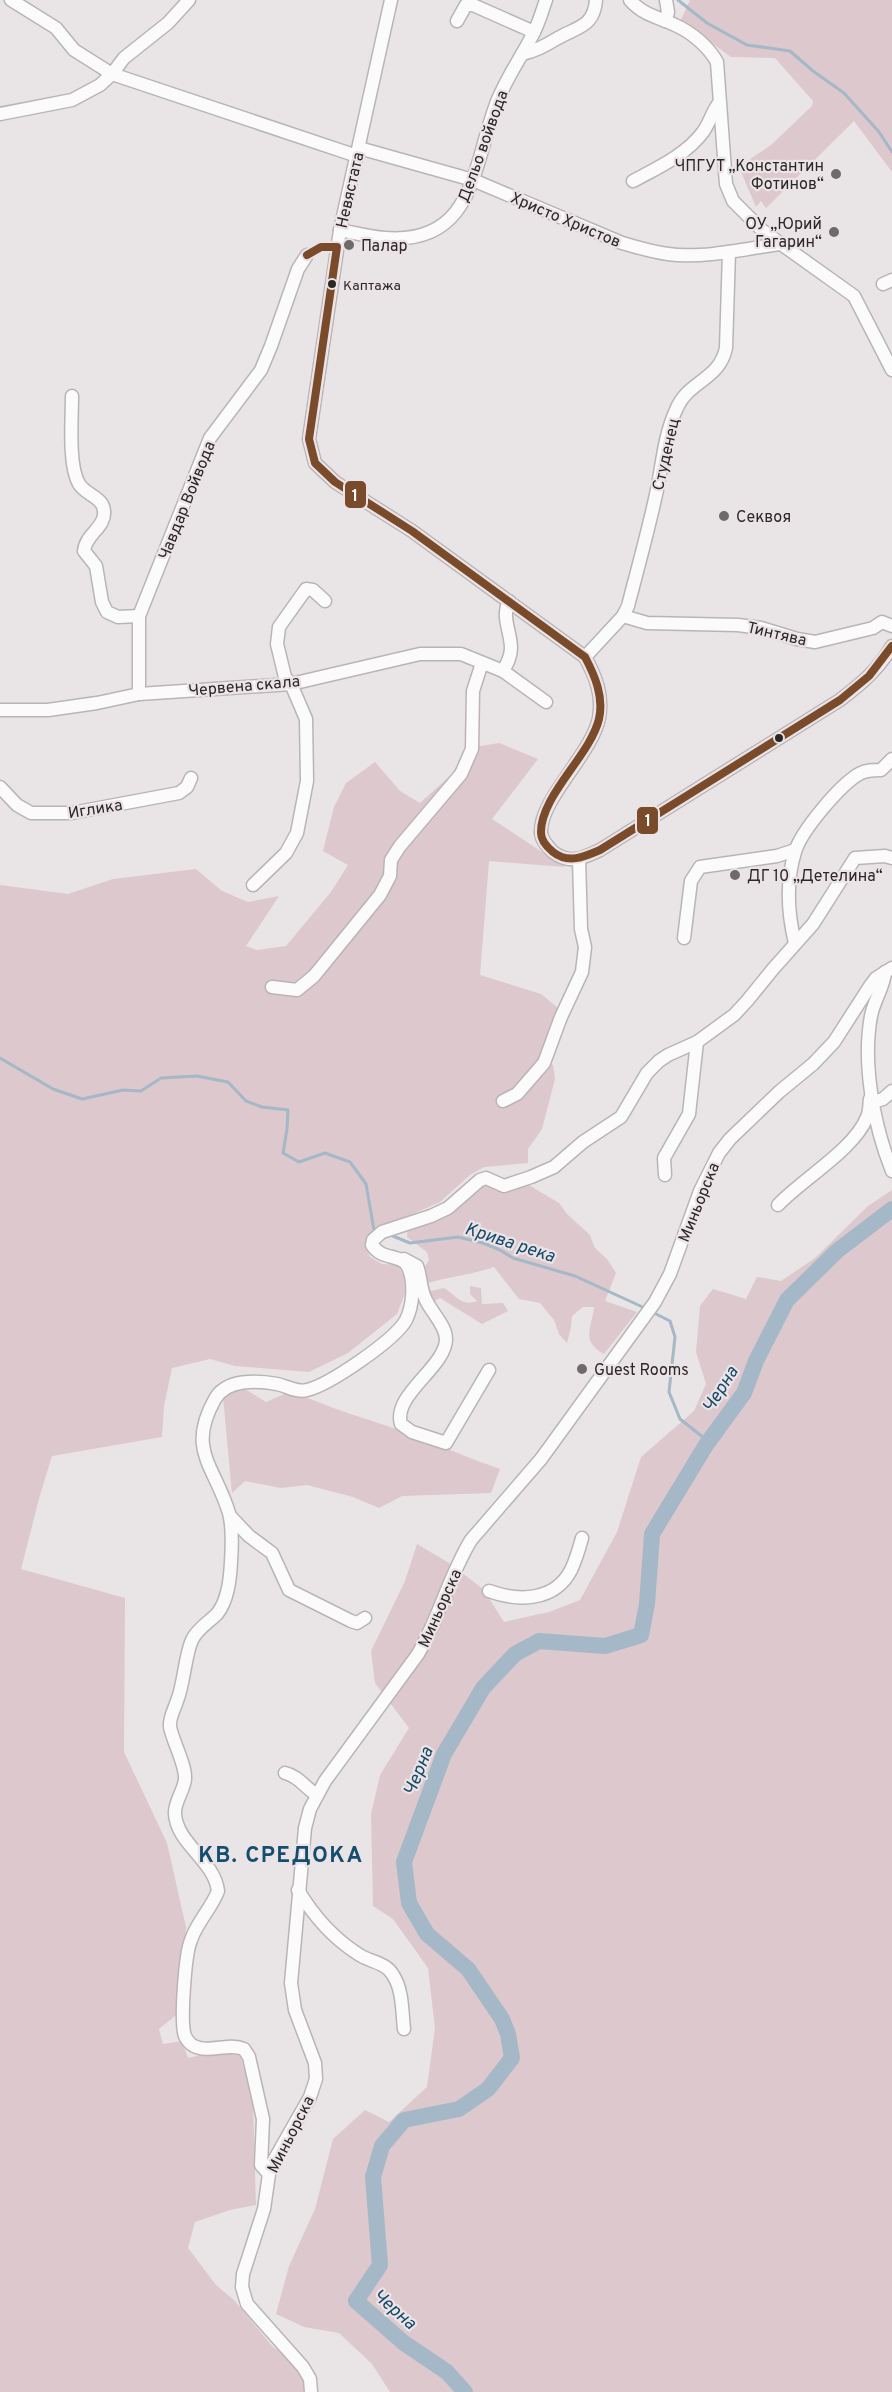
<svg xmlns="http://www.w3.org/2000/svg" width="892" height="2392" font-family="Overpass,sans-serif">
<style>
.green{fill:#dcc8cd}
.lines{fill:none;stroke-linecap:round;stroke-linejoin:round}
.stream{stroke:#a4b8c7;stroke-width:3}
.river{stroke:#a4b8c7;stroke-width:16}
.minor-casing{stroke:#b9b5b6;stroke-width:15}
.minor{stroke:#fcfbfb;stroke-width:12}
.bus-1-casing{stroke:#ebe3e5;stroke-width:12}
.bus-1{stroke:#7a4b2a;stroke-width:8}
.poi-dot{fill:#6d6a6a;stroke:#ebe3e5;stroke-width:2}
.bus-dot{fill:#2a2727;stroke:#ebe3e5;stroke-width:2}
.labels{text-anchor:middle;stroke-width:4.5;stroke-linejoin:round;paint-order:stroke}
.bus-label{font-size:14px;fill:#2a2727;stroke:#ebe3e5;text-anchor:start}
.street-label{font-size:16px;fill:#2a2727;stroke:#ebe3e5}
.poi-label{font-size:16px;fill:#2a2727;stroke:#ebe3e5;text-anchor:start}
.water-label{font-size:18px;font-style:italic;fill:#134a69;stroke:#ebe3e5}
.district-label{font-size:22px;font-weight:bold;letter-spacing:1.5px;fill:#144e6f;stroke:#ebe3e5}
.line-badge{stroke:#ebe3e5;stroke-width:2}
.badge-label{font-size:16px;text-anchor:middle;font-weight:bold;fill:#fff}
</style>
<rect width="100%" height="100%" fill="#e9e5e6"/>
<g class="green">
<polygon points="690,0 892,0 892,172 854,121 766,208 761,201 756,207 739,167 771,145 812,106 813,101 775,58 731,57 694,30 678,26"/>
<polygon points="499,743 538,759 492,819 565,867 489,861 480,975 541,994 558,1008 541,1059 553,1065 555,1079 542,1129 528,1149 528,1163 484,1167 470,1175 440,1202 401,1219 378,1226 369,1235 366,1247 370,1257 382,1264 398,1265 404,1277 405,1293 397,1314 348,1353 309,1372 235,1366 210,1359 172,1368 164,1406 162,1437 52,1456 40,1495 21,1569 125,1598 124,1752 167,1843 186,1927 180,2012 159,2029 163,2044 182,2041 188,2058 223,2050 240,2054 253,2103 256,2205 230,2210 195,2222 188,2248 216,2285 234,2300 272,2346 302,2368 310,2392 0,2392 0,885 68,894 113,879 196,869 222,891 248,902 279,896 246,946 257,950 286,946 331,892 348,865 323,851 334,807 346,783 375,762 400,791 420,803 451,775 469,748"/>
<path d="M497,1175l7,6 23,3 32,19 8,11 23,21 5,13 12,11 9,14 -11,28 32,11 -33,42c-24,-13 -12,-27 -10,-47h-11l-11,9 -1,11 -4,16 -8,-9 -5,-14 -14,-17 -21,-4 -25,-32c-23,8 -43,9 -66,16l3,8 13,-3c12,7 17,19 33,13l-7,-7v-8l11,2 1,16 21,-1 5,8 -26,13 -42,-26 -14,8 -11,-8 9,-30 5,-8 -2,-8 -20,-15 1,-12 79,-48z"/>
<polygon points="892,1190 892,2392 390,2392 372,2364 339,2333 304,2327 276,2314 289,2266 315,2209 333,2139 365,2110 389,2122 427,2087 435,2028 428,1968 393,1919 373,1906 371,1814 380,1775 409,1728 375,1683 371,1651 405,1581 417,1544 449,1563 483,1589 504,1622 549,1612 580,1600 617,1532 641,1457 694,1411 706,1384 696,1352 700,1306 713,1289 746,1299 757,1277 781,1281 815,1258 868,1206"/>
<path d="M242,1387l24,15 25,-11c34,15 69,26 105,38 35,12 69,28 104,40l-9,24 -89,3 -23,12 -26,-11 -46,-12 -26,3 -36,-7 -13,12 -9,-96z"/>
</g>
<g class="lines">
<g class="stream">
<polyline points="678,0 707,23 747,45 790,51 813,71 844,93 879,132 892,152"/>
<polyline points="0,1058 53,1089 82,1099 123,1090 141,1091 161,1078 197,1076 228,1082 246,1101 262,1107 288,1110 287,1129 283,1153 299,1162 325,1153 350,1162 366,1184 374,1230 379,1231"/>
<polyline points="388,1234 410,1243 458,1237 483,1243 500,1250 513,1258 575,1276 647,1309"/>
<polyline points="652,1312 670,1321 675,1337 669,1392 680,1419 704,1438 706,1445"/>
</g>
<polyline class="river" points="465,2392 447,2372 404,2343 356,2301 380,2265 373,2177 382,2146 404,2120 459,2109 488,2089 512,2058 508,2034 502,2019 468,1969 427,1934 409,1903 404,1862 444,1754 483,1688 515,1654 539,1641 605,1646 641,1635 647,1604 652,1534 706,1445 744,1393 756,1361 787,1300 837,1251 892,1209"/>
<g class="minor-casing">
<g id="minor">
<polyline points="11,0 56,28 74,50 112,74 357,156"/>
<path d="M391,0l-51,230 -31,209 6,24 20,19 77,49 173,126c11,20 18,38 14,61 -7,36 -60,82 -58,115 1,8 7,14 12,19 17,13 30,6 47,-2l240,-150c21,-16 38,-30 52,-54"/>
<path d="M630,0c13,15 28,17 45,25 16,7 33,21 42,37l9,122 7,17 30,30 91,65 38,74"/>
<polyline points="457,21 466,5 473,5 534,32"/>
<polyline points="665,21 668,12 666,0"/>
<path d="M522,54c14,-3 24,-9 36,-16 19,-11 36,-11 38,-38"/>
<polyline points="0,114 72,100 100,85 112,74 124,58 168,23 189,0"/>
<path d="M359,148l114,32 149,63c15,4 30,9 46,11 31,5 79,-5 111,-10"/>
<path d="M633,181c24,-13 53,-26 70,-49 7,-10 9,-20 16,-29"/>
<path d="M340,230c15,3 30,7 45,8 88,7 88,-70 110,-131 9,-26 26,-49 38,-73 6,-11 9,-23 13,-34"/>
<polyline points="883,284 892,280"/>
<path d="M72,396c0,23 -4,69 7,88 7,11 24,13 25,27 2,16 -19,24 -20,40l12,15 6,36 5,10 11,5 21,-1"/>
<polyline points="623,616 647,623 738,625 761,628 797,639 815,642 873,628 882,622 892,626"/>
<path d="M585,657l38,-41 5,-10c9,-35 19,-71 27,-107 7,-29 8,-61 21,-89 12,-30 43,-29 50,-62l3,-96"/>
<path d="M503,671c4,-7 8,-14 8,-23 0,-16 -10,-31 -2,-47"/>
<polyline points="139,694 139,616 210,438 261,370 271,346 298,269 307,255"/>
<polyline points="0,710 48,710 97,703 139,694 291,684 420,654 461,654 503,671 546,702"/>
<polyline points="0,787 17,805 31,813 72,813 179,793 187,787 191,778"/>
<polyline points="253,885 286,853 297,833 307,781 306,719 291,684 285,677 277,644 279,627 306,589 313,590 325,601"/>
<polyline points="684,938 691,881 700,867 777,856 795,850"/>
<path d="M795,943c-7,-29 -9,-62 0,-91 6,-21 45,-67 64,-78 7,-4 14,-4 22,-4l11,-11"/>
<path d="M885,972c-1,15 -11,28 -14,44 -9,48 3,110 21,155"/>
<polyline points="272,987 297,990 314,976 380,895 390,876 391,860 400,846 461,774 472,749 473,691 482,663"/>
<polyline points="503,1101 517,1094 544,1063 561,1017 582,972 585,947 581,929 579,859"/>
<polyline points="874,1102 883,1099 892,1091"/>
<polyline points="665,1175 664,1158 689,1114 697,1042"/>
<path d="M778,1205c23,-25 77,-56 89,-88 3,-6 2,-12 3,-18"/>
<path d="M404,1259l13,7c4,10 3,21 8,32 5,13 21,27 21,41 0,28 -54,56 -45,85l11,8 34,11 43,-73"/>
<polyline points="230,1516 249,1536 272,1553 289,1590 351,1621 357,1623 365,1618"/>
<path d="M489,1591c30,11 66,10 82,-21 5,-10 8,-21 11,-32"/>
<path d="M285,1773c14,3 20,15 32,22"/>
<path d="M298,1890c15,25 35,48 60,64 11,8 28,8 35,21 10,15 9,37 11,54"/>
<path d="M269,2174l-8,-9 2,-46 -14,-62 -5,-8c-16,-7 -35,5 -50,-3 -4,-2 -7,-6 -9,-10 -5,-13 0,-82 6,-96 6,-18 20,-31 27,-49 -4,-31 -41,-47 -43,-77 -1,-12 9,-23 10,-35 1,-14 -12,-37 -15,-52 -1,-9 4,-17 7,-26 7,-17 8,-46 15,-61 5,-11 17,-18 25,-26 11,-14 13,-34 14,-52 1,-15 2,-34 -2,-49 -14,-47 -43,-63 -14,-114 11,-20 42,-19 62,-15 10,2 20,9 30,6 22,-5 88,-50 99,-70 7,-14 9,-38 2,-53 -7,-14 -26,-6 -36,-22l1,-5 9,-8 49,-16 17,-8 32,-28 6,-2 18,8 27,-9 23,-10 29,-25 38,-25 26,-44 12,-12 9,-6 29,-13 37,-27 13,-14 26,-32 40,-45 42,-66 30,-2 7,2"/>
<path d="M311,2392l-1,-13 -7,-12 -56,-63 -5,-17 1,-13 21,-65 5,-35 4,-12 37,-65 6,-18 -1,-16 -20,-53 -4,-27 14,-155 5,-19 15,-28 93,-127c21,-36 31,-78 53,-114l70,-81 114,-157 15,-28 30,-83 19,-38 11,-14 49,-47 34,-28 21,-22 36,-56 6,-8 16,-10"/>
</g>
</g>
<use href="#minor" class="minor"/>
<g class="bus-1-casing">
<path id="bus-1" d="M307,255l14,-8h16l-28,192 6,24 20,19 77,49 173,126c10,19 19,40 14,62 -9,37 -59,77 -58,114 0,7 6,14 12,19 15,12 31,5 47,-2l240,-150 29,-24 23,-30"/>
</g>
<use href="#bus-1" class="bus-1"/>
</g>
<g class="poi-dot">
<circle cx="836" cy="174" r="6"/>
<circle cx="834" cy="232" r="6"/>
<circle cx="349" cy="245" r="6"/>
<circle cx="724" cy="516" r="6"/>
<circle cx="735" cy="875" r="6"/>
<circle cx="582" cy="1369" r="6"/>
</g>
<g class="bus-dot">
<circle cx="332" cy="284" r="5"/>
<circle cx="779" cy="738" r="5"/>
</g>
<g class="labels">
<g class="bus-label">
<text x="343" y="290">Каптажа</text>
</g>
<g class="street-label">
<text transform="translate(482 146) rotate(-70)" y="6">Дельо войвода</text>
<text transform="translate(349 190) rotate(-77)" y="6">Невястата</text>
<text transform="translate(566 219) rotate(23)" y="6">Христо Христов</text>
<text transform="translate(665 454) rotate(-77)" y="6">Студенец</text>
<text transform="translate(186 500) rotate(-68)" y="6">Чавдар Войвода</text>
<text transform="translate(777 633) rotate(13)" y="6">Тинтява</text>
<text transform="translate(244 685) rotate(-5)" y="6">Червена скала</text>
<text transform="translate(95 808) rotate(-9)" y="6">Иглика</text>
<text transform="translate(698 1202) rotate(-68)" y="6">Миньорска</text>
<text transform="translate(439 1608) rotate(-66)" y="6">Миньорска</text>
<text transform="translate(290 2134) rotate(-63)" y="6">Миньорска</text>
</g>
<g class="poi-label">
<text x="824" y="171" text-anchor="end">ЧПГУТ „Константин<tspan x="824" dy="18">Фотинов“</tspan></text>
<text x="822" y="229" text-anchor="end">ОУ „Юрий<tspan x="822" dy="18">Гагарин“</tspan></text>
<text x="361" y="251">Палар</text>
<text x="736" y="522">Секвоя</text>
<text x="747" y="881">ДГ 10 „Детелина“</text>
<text x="594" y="1375">Guest Rooms</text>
</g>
<g class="water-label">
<text transform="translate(510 1242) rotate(18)" y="6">Крива река</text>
<text transform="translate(720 1389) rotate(-58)" y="6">Черна</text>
<text transform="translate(418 1771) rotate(-68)" y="6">Черна</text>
<text transform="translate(395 2309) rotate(41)" y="6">Черна</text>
</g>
<g class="district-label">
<text x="281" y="1862">КВ. СРЕДОКА</text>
</g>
</g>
<g class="line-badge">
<rect x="344" y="480" width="23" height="29" rx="6" fill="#7a4b2a"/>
<rect x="636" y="806" width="23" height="29" rx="6" fill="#7a4b2a"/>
</g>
<g class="badge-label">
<text x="355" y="501">1</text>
<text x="648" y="826">1</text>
</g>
</svg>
